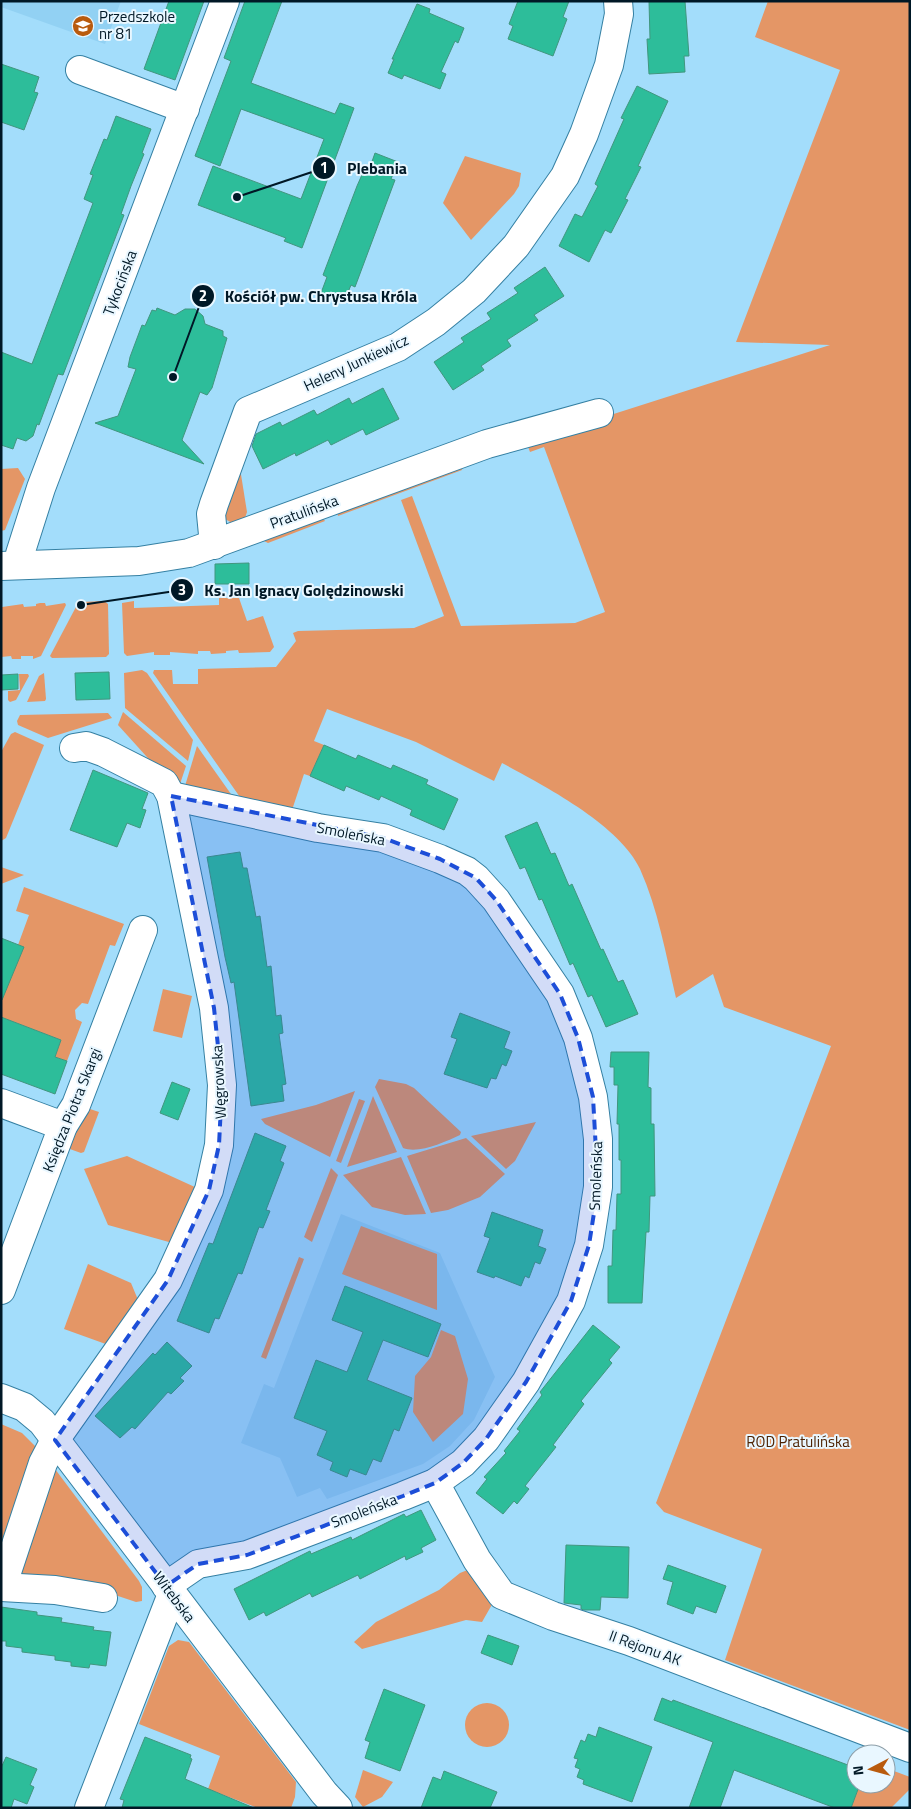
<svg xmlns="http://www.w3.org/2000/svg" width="911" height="1809" font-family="'Titillium Web',sans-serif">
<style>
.built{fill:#92d1f3}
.green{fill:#e49666}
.building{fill:#2dbd9a;stroke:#41967e}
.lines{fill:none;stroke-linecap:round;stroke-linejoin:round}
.minor-casing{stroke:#3580a3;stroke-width:30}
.minor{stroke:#fff;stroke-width:28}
.marked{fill:#1d4ed8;fill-opacity:0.2;stroke:#1d4ed8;stroke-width:4;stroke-dasharray:10 6;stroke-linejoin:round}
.labels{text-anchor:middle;stroke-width:4;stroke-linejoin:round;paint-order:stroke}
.poi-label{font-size:15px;fill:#001826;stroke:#e9f7ff;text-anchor:start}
.street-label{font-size:15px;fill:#001826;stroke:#e9f7ff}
.park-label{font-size:15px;fill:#4e2303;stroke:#e9f7ff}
.leader{fill:none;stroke:#001826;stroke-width:2}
.callout-dot{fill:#001826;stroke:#e9f7ff;stroke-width:2}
.mark-label{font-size:15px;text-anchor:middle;font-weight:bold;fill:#fff}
.callout-label{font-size:16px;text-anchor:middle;font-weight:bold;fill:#001826;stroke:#e9f7ff;stroke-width:4;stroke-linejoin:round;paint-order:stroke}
</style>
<rect width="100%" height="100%" fill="#a3ddfb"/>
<g class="built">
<polygon points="1,1 121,1 105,44 1,7"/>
<polygon points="341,1214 440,1253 495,1377 474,1420 450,1446 423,1464 327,1499 320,1488 297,1497 280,1458 241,1443 264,1384 274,1388"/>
</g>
<g class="green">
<path d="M768,1h142v1729l-185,-70 37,-111 -98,-37 -8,-9 175,-457 -107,-39 -11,-33 -37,24c-10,-43 -18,-89 -36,-129 -20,-44 -97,-84 -138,-106l-8,18 -78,-39 -89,-33 -13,32 10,4 -14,31 -6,-2 -13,39 -49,-13 -89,-127 1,-3h18l1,14h25v-15l78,-2 20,-26 -3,-8 5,-2 116,-3 30,-12 -43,-116 11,-4 49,130 114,-3 30,-11 -61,-165 -14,5 -3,-8 2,-3 301,-96 -94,-3 104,-272 -85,-33z"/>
<polygon points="465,156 521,173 519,186 514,194 471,240 443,203"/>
<polygon points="239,462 247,512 245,518 232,523 225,519 219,506"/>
<polygon points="463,465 462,470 338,516 337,512"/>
<polygon points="18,468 25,479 5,530 1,531 1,469"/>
<polygon points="323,518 325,521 268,543 262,540"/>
<polygon points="219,598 239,598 247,621 263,616 274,647 270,652 239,653 238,650 226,651 226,653 211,654 210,651 198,651 198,654 170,652 170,655 154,655 154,652 127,656 124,653 122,603 134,601 134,608 219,605"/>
<polygon points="104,601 108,604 109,654 106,657 52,658 50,656 77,605 81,602"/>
<polygon points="40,603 45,603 46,606 65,603 66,605 41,656 33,659 33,656 21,656 21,659 12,659 11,656 1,657 1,604 2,607 23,604 24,607 36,606 36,604"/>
<polygon points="142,670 147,673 193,740 188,761 125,708 124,673"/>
<polygon points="44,673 46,699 45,701 27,702 39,676"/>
<polygon points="19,674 28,674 29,676 16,700 10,702 8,700 8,691 20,690"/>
<polygon points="123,712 186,766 180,784 156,767 118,725"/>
<polygon points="108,713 112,718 48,738 18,725 17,721 20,715"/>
<polygon points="15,732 44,745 6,838 1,841 1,752 11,734"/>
<polygon points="197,746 238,804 185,786"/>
<polygon points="1,867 24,875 1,884"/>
<polygon points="24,887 124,924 115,946 110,945 88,1004 82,1003 75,1010 76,1019 82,1022 67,1061 55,1057 61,1040 1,1017 1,1001 23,948 18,945 29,915 16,911"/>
<polygon points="163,989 192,996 182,1038 153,1031"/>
<path d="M379,1079l27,5 8,4 47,44 -1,3c-15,7 -41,19 -57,13l-28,-61z"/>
<polygon points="355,1091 330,1157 265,1124 261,1119 316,1105"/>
<polygon points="373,1096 397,1152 347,1167"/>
<polygon points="359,1099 365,1101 341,1163 336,1161"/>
<polygon points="84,1107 99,1112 84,1152 81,1153 67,1148"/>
<polygon points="536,1122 515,1161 506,1169 471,1136"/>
<polygon points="466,1138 505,1174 480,1197 448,1210 431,1213 407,1156"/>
<polygon points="127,1156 197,1188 176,1244 108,1225 84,1169"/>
<polygon points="401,1157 426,1214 405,1215 372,1207 343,1175"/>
<polygon points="331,1168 338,1175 312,1242 304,1237"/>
<polygon points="361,1226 437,1254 437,1310 342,1274"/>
<polygon points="299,1257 304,1259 266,1359 261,1357"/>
<polygon points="88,1264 131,1283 141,1307 114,1347 64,1329"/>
<polygon points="441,1330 455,1336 468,1379 463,1414 433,1442 413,1412 415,1376 431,1357"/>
<polygon points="1,1424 22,1433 43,1454 1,1558"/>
<polygon points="52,1465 139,1581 142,1587 142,1601 136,1602 97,1589 27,1579 21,1573"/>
<polygon points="470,1569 494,1601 482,1622 466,1620 362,1649 354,1642 376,1622 439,1590 460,1573"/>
<polygon points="178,1640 189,1642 296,1782 295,1797 291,1808 258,1808 208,1789 220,1756 139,1724 169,1646"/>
<circle cx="487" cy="1725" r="22"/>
<polygon points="886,1768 910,1777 910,1789 891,1808 851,1808 860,1784 886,1784"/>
<polygon points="363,1770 393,1782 382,1797 363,1807 355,1797"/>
</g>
<g class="building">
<polygon points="169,1 204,1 175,80 144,69"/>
<polygon points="245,1 282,1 251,83 335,114 340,103 354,108 302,248 284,241 286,238 198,205 213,166 301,199 324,139 241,109 220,166 195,156 231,61 224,58"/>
<polygon points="518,1 569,1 563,17 567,19 553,56 508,39 513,26 509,24"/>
<polygon points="649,1 685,1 689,56 684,56 685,72 649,74 647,39 650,39"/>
<polygon points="417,4 430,9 429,13 464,28 458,43 455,41 441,72 446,74 440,89 404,75 402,79 388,73 394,59 392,59"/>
<polygon points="1,64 39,77 34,92 38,93 24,130 1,122"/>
<polygon points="637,86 668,101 638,166 641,167 625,199 628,200 611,233 605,230 589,262 559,246 575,214 582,217 598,186 595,184 624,119 621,118"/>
<polygon points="116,116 151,129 142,153 144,154 131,186 121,214 124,215 63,375 58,374 39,425 37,424 33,436 26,441 17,438 13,449 1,445 1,352 32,364 93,203 84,199 93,175 90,174 104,139 107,140"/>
<polygon points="375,153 398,162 391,179 395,180 355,287 351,285 344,302 321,293 327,277 323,275 357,186 365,168 369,170"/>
<polygon points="545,267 564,296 534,315 538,320 507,340 511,346 481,366 484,370 453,390 434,362 464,342 461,338 491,319 487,313 518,293 514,288"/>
<polygon points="157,308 175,315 185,309 195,309 203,316 205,324 223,331 223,336 227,338 212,388 207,395 200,392 182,440 204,464 95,423 118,416 136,369 128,367 130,357 142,325 145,326 152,310 156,311"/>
<polygon points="383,388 399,419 366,435 363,429 331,445 328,440 296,456 295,453 263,469 252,446 256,434 280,422 282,426 314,410 317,415 349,398 352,404"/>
<polygon points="249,563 249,584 215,584 215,564"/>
<polygon points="109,672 110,699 76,700 75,673"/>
<polygon points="18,674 18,689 1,690 1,675"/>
<polygon points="324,745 356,759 358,755 391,769 393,765 428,780 426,784 458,799 444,830 410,815 412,810 381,796 379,800 346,786 344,791 310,776"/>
<polygon points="93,770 148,793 142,809 146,810 140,828 127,823 117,847 70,830"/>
<polygon points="537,822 551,854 555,853 569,886 572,884 601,950 603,949 618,982 623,980 638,1014 606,1027 592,995 588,997 573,963 570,965 542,899 539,900 525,867 520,869 505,836"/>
<polygon points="240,852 243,868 247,868 256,917 260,916 267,967 271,966 276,1016 281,1015 283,1033 279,1034 286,1084 282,1085 284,1101 251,1106 234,982 231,983 225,957 207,857"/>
<polygon points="1,938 24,947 2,1000 1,1000"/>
<polygon points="460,1013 510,1032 504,1048 512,1051 506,1066 502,1064 496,1079 491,1078 487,1088 444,1074 457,1039 451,1037"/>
<polygon points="1,1017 61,1040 55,1057 67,1061 55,1094 1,1074"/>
<polygon points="611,1052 649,1052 648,1087 651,1088 651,1124 654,1124 655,1196 650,1196 649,1232 646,1232 642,1303 608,1303 608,1266 612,1266 613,1230 616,1230 617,1194 621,1194 621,1160 619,1160 619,1124 617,1124 618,1085 614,1085 614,1067 610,1067"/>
<polygon points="172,1082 190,1089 178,1120 160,1113"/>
<polygon points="255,1133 286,1146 280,1161 284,1163 266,1210 270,1211 263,1228 259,1227 242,1274 238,1273 219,1319 215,1318 209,1333 177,1321 209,1243 213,1244 219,1228"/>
<polygon points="492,1212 543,1230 538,1246 546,1249 540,1264 535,1262 529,1278 525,1276 521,1286 495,1276 494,1278 477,1272 490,1238 484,1236"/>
<polygon points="345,1286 441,1324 428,1357 383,1340 367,1380 412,1398 399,1431 394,1429 381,1462 373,1459 366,1475 350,1469 347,1477 330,1470 333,1462 317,1455 327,1431 294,1418 316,1360 347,1372 363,1332 332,1320"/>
<polygon points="593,1325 620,1347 609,1360 612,1363 581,1401 584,1404 553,1445 556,1447 525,1486 529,1489 517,1504 514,1501 503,1514 476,1493 487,1479 484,1477 506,1453 504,1451 520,1431 517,1429 542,1395 540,1392"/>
<polygon points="167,1342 192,1366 180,1378 184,1381 171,1394 168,1392 135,1429 132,1427 120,1438 95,1416 153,1353 155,1355"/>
<polygon points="421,1510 436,1540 421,1548 423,1552 406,1560 405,1556 360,1579 358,1575 312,1597 310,1593 266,1616 264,1612 249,1620 234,1589 310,1551 311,1554 351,1537 352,1540 404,1514 406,1517"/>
<polygon points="566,1545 629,1547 628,1598 601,1597 600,1610 584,1610 581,1609 581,1605 564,1603"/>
<polygon points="668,1565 726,1586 716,1613 696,1606 693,1614 667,1604 673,1582 663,1579"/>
<polygon points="1,1607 37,1612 37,1615 62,1618 61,1622 94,1627 93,1630 111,1632 106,1666 90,1664 89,1668 71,1666 71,1662 55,1660 55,1656 22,1652 22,1648 6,1646 6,1641 1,1641"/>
<polygon points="488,1635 519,1646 512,1665 481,1653"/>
<polygon points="384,1689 425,1705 400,1771 365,1758 370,1742 365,1740"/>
<polygon points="662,1698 672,1702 673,1700 856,1768 856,1784 860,1784 851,1808 835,1808 734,1770 720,1808 689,1808 713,1742 654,1720"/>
<polygon points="599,1727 652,1747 632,1802 583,1784 584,1780 577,1777 580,1769 575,1767 578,1759 574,1758 581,1740 585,1742 588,1734 596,1737"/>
<polygon points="145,1737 191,1755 190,1758 192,1759 185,1779 254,1808 122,1808 124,1800 120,1799"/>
<polygon points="6,1757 37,1769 30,1785 34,1787 27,1804 14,1799 11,1808 1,1808 1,1768"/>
<polygon points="444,1771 497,1792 490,1808 421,1808 433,1777 441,1780"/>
</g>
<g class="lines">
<g class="minor-casing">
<g id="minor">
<polyline points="80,70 185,109"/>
<polyline points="214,545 211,514 214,504 248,411 398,347 436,322 474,291 516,246 565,176 584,134 609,65 619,14 618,1"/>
<polyline points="20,565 20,554 41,488 225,1"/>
<polyline points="1,566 139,561 189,553 487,444 599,413"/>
<polyline points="1,1103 63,1126"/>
<polyline points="1,1290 63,1126 76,1105 143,930"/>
<polyline points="1,1398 24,1407 42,1422 324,1793 338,1808"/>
<polyline points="435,1483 477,1560 502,1595 553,1616 629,1641 910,1748"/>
<polyline points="166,1586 198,1564 247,1555 403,1496 435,1483 463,1463 486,1439 526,1382 571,1301 589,1245 598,1187 598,1139 593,1097 578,1038 560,994 496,900 476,878 467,871 440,859 383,838 318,828 171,796"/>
<polyline points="1,1587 55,1590 103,1598"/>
<polyline points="2,1587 43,1463 55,1440 168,1280 209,1190 219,1145 222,1085 214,1008 171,796 164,783 103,752 86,746 74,748"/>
<polyline points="89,1808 172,1594"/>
</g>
</g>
<use href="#minor" class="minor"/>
</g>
<path class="marked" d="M171,796l212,42 57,21 36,19 20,22 64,94 18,44 15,59 5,90 -9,58 -18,56 -45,81 -40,57 -23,24 -28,20 -32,13 -156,59 -49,9 -32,22 -111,-146 113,-160 41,-90 10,-45 3,-60 -8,-77z"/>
<defs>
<g id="school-disc" transform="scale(1.125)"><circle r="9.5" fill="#b95b0e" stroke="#e9f7ff"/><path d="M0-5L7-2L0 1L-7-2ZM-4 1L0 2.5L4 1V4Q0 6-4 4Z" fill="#fff"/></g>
</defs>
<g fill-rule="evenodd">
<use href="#school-disc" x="83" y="26"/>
</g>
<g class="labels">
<g class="poi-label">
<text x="99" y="22">Przedszkole<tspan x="99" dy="17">nr 81</tspan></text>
</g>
<g class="street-label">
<text transform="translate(120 283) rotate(-69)" y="5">Tykocińska</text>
<text transform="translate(356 363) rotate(-25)" y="5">Heleny Junkiewicz</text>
<text transform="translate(304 512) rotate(-20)" y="5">Pratulińska</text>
<text transform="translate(351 834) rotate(11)" y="5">Smoleńska</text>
<text transform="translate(219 1082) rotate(-93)" y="5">Węgrowska</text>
<text transform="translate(72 1110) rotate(-68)" y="5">Księdza Piotra Skargi</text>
<text transform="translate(596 1176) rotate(-88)" y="5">Smoleńska</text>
<text transform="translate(364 1511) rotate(-21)" y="5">Smoleńska</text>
<text transform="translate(174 1597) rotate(53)" y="5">Witebska</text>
<text transform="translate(645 1648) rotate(20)" y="5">II Rejonu AK</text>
</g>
<g class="park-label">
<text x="798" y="1447">ROD Pratulińska</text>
</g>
</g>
<path class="leader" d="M237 197L324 168M173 377L203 296M81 605L182 590"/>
<g class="callout-dot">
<circle cx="237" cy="197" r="5"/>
<circle cx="173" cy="377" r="5"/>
<circle cx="81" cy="605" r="5"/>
<circle cx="324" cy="168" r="12"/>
<circle cx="203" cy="296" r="12"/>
<circle cx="182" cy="590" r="12"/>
</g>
<g class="mark-label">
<text x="324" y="173">1</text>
<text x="203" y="301">2</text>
<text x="182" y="595">3</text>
</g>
<g class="callout-label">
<text x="377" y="174">Plebania</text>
<text x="321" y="302">Kościół pw. Chrystusa Króla</text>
<text x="304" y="596">Ks. Jan Ignacy Golędzinowski</text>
</g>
<rect width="911" height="1809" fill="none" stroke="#001826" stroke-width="5"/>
<g transform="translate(871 1769) rotate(264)"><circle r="24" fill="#e9f7ff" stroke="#8c9ea8"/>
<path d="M0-4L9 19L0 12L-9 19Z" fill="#b95b0e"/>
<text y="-8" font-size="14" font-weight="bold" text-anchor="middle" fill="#001826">N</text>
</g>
</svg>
